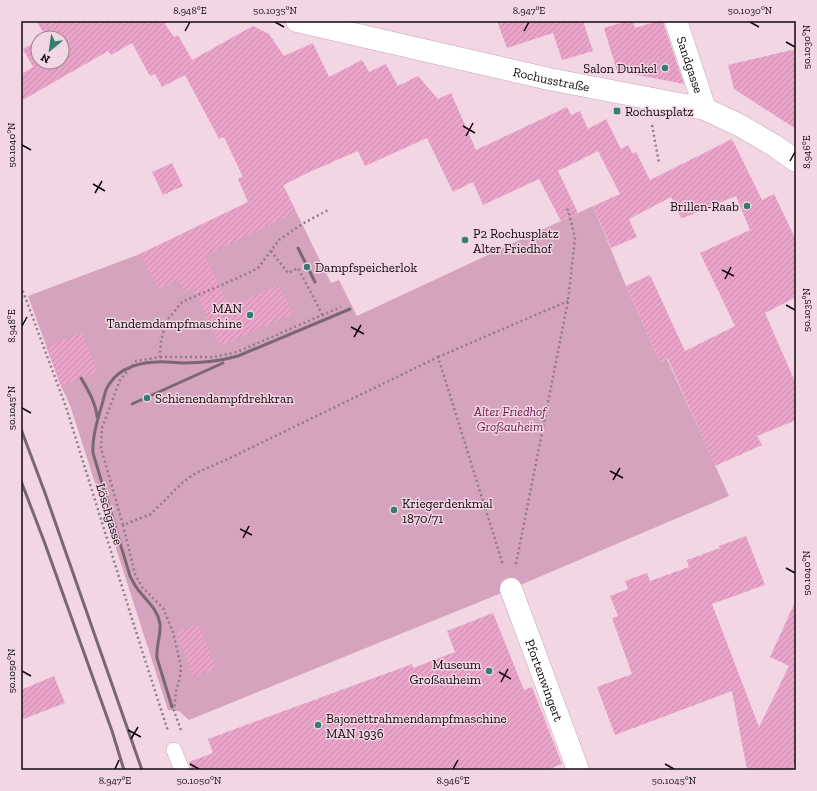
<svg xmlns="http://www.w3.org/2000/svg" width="817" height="791" font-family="'Zilla Slab',serif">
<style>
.green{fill:#d6a3be}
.building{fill:url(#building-hatch)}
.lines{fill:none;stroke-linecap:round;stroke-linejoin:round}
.service-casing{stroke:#c3a8b6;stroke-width:16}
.minor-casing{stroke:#c3a8b6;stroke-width:23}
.path{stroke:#8f7b85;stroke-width:2.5;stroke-dasharray:2 3;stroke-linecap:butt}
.service{stroke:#fff;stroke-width:15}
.minor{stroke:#fff;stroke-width:22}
.rail{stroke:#796871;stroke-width:3}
.ticks{fill:none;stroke:#11080d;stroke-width:1.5}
.poi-dot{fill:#357c74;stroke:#f2d6e4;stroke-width:1.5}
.labels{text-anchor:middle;stroke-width:3;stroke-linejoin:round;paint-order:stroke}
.street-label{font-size:13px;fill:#11080d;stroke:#f2d6e4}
.poi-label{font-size:13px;fill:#11080d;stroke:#f2d6e4;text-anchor:start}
.park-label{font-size:13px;font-style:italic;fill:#6b1a4d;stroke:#f2d6e4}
.neatline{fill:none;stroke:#11080d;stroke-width:1.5}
.ticks-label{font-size:10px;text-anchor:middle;fill:#11080d}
</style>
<defs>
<pattern id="building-hatch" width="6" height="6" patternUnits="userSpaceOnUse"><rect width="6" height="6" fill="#eaa3c9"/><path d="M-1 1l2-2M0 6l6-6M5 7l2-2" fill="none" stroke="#c88bab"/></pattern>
</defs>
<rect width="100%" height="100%" fill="#f2d6e4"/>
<polygon class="green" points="333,162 311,171 283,185 331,283 339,280 357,316 593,206 626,286 660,362 667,359 729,496 511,589 189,720 179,711 168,710 70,405 61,386 28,296 140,254 248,202 238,179 243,177"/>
<g class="building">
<polygon points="36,21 169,21 165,24 174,37 178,35 192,60 253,26 269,34 284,56 313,43 329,77 362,60 369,72 386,64 398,86 418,76 438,99 451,93 476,150 567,107 571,115 580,111 588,129 606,119 621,149 628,145 633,154 636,152 650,180 732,139 762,200 774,194 796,240 796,297 765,313 796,384 796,420 757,436 762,445 715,466 668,359 683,352 660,362 626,286 650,275 685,351 735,326 700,253 750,230 736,196 683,218 683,217 681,218 671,197 629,219 637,237 611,248 593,206 620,194 598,151 558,171 578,213 561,221 539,179 483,205 473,182 453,192 427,138 365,166 358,151 311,171 283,185 296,212 205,256 229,307 279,285 293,314 220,346 193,287 184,292 179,280 158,289 140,254 249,202 238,179 243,177 224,137 219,139 185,75 162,87 155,74 150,76 132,43 111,55 108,51 21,101 21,74 33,67 23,49 38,41 38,62 62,62 62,38 43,38 46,36"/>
<polygon points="497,21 583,21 593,51 562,60 553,33 507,48"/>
<polygon points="627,21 633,21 635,28 658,21 664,21 664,25 684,84 617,71 604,28"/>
<polygon points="796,49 796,129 734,89 728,65"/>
<polygon points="172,163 183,186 163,195 152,172"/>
<polygon points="82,333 97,372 61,386 46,346"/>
<polygon points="746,536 765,585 712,604 759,727 789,666 770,657 796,600 796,760 792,770 747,770 732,691 615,735 597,687 632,674 612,618 618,616 610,596 628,589 625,581 647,573 650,581 689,567 687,560 720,548 719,546"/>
<polygon points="493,613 524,690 532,687 562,764 547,770 191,770 189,762 213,753 208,739 412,664 413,668 455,652 447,631"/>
<polygon points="198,624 216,668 194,677 176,633"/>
<polygon points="54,676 65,703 21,720 21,690"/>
</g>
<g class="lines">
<g class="service-casing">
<polyline id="service" points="174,750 182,770"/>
</g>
<g class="minor-casing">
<g id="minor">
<path id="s1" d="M297,21l252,58 156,30 34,16 36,21 21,15"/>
<path id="s2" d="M676,21l29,88"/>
<path id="s3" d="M511,589l67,181"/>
</g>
</g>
<g class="path">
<polyline points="652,125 659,163"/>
<polyline points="271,251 288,273 298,268 323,316"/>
<polyline points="21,286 66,407 138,638 168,731"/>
<polyline points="160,357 214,357 237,352 341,307"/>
<polyline points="438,357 568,301"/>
<polyline points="123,525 101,448 102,428 120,380 136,361 160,357 161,340 167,320 182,302 242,276 258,268 279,240 302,224 330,209"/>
<polyline points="516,564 568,301 575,238 570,217 567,208"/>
<polyline points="181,730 174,711 176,691 180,677 181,667 173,632 163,608 142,587 135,574 123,525 151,514 183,482 196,473 230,458 438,357 503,565"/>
</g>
<use href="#service" class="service"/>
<use href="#minor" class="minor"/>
<g class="rail">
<polyline points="298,248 315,282"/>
<path d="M81,378c7,12 15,25 16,39"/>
<polyline points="132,404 223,363"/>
<polyline points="21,429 45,493 142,770"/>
<polyline points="21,481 44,541 112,731 124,770"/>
<path d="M172,707l-15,-49c-1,-12 4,-23 3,-34 -2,-14 -12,-22 -20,-32 -4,-4 -7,-10 -10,-16l-37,-123c-1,-15 4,-31 8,-45 2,-6 3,-12 5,-18 9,-20 29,-27 50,-28 9,-1 18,1 27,1 19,0 37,-2 55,-7l112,-47"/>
</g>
</g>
<path class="ticks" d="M275,22l9,5M750,22l9,5M185,31l5,-9M524,31l5,-9M786,42l9,5M463,126l12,7M466,136l7,-13M22,145l9,5M790,161l5,-9M93,184l12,7M95,193l7,-12M722,270l12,6M725,279l6,-12M786,305l9,5M22,326l5,-9M351,327l13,7M354,337l7,-12M22,408l9,5M610,471l13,7M613,480l7,-12M240,529l12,6M243,538l6,-12M786,568l9,5M22,671l9,5M499,672l12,7M501,682l7,-13M128,730l13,7M131,739l7,-12M190,764l9,5M665,764l9,5M115,769l4,-9M453,769l5,-9"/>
<g class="poi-dot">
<circle cx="665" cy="68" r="4"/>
<rect x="613" y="107" width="8" height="8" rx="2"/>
<circle cx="747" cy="206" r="4"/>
<circle cx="465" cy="240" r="4"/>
<circle cx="307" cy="267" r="4"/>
<circle cx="250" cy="315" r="4"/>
<circle cx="147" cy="398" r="4"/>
<circle cx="394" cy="510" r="4"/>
<circle cx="489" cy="671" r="4"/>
<circle cx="318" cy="725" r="4"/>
</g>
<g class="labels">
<g class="street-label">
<text dy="5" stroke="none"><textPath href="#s2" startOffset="46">Sandgasse</textPath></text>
<text dy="5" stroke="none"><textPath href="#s1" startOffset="261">Rochusstraße</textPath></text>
<text transform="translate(110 514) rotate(73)" y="5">Löschgasse</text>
<text dy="5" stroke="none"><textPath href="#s3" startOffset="97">Pfortenwingert</textPath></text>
</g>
<g class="poi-label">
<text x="657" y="73" text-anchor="end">Salon Dunkel</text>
<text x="625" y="116">Rochusplatz</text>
<text x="739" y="211" text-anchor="end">Brillen-Raab</text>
<text x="473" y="238">P2 Rochusplatz<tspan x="473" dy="15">Alter Friedhof</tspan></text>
<text x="315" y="272">Dampfspeicherlok</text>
<text x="242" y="313" text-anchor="end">MAN<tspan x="242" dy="15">Tandemdampfmaschine</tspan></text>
<text x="155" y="403">Schienendampfdrehkran</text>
<text x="402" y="508">Kriegerdenkmal<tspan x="402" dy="15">1870/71</tspan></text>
<text x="481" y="669" text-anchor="end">Museum<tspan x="481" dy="15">Großauheim</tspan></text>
<text x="326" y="723">Bajonettrahmendampfmaschine<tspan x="326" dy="15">MAN 1936</tspan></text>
</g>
<g class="park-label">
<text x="510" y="416">Alter Friedhof<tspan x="510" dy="15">Großauheim</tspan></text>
</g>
</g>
<rect width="817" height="791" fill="none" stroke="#f2d6e4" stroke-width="44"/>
<g transform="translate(50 50) rotate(209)"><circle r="19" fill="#f2d6e4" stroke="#98848e"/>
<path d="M0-3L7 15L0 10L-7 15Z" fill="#357c74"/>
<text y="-6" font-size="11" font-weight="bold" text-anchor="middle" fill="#11080d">N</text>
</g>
<rect x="22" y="22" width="773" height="747" class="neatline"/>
<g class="ticks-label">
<text x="190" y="14">8.948°E</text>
<text x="275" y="14">50.1035°N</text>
<text x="529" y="14">8.947°E</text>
<text x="750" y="14">50.1030°N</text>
<text transform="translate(806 47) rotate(-90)" y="4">50.1030°N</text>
<text transform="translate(11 145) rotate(-90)" y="4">50.1040°N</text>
<text transform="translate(806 152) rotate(-90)" y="4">8.946°E</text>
<text transform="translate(806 310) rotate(-90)" y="4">50.1035°N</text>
<text transform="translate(11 326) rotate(-90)" y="4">8.948°E</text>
<text transform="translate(11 408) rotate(-90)" y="4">50.1045°N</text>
<text transform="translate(806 573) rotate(-90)" y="4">50.1040°N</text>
<text transform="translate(11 671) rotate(-90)" y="4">50.1050°N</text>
<text x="115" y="784">8.947°E</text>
<text x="199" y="784">50.1050°N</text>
<text x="453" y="784">8.946°E</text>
<text x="674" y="784">50.1045°N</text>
</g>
</svg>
